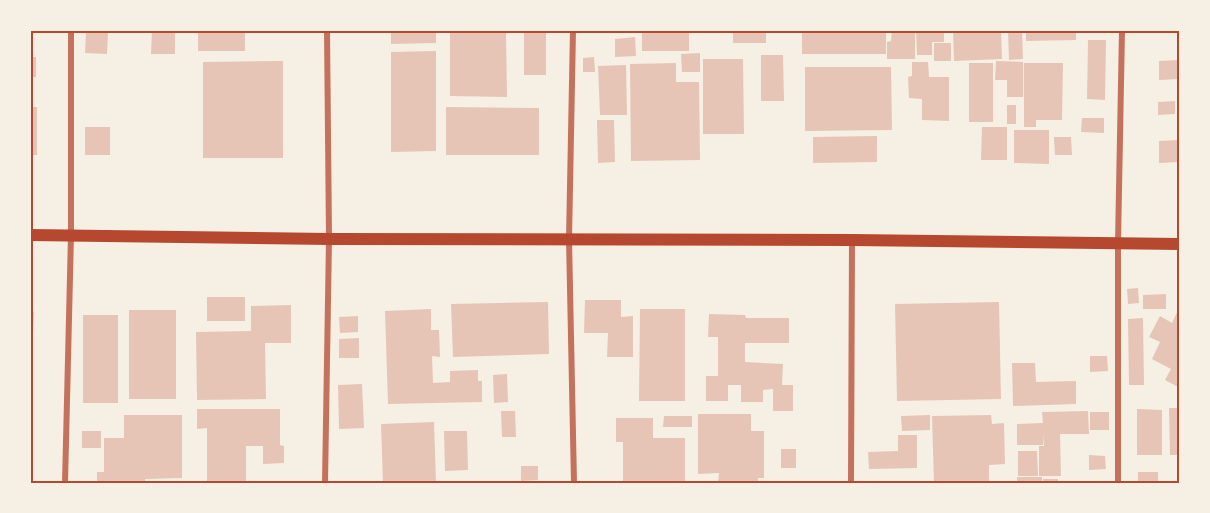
<svg xmlns="http://www.w3.org/2000/svg" width="1210" height="513" font-family="'IBM Plex Serif',serif">
<style>
.building{fill:#e6c5b7}
.lines{fill:none;stroke-linecap:round;stroke-linejoin:round}
.minor{stroke:#c5725c;stroke-width:6}
.secondary{stroke:#b5482f;stroke-width:12}
.neatline{fill:none;stroke:#b5482f;stroke-width:2}
</style>
<rect width="100%" height="100%" fill="#f6efe4"/>
<g class="building">
<polygon points="152,30 175,30 175,54 151,54"/>
<rect x="198" y="30" width="47" height="21"/>
<polygon points="391,30 436,30 436,43 391,44"/>
<polygon points="450,30 506,30 507,97 450,96"/>
<rect x="524" y="30" width="22" height="45"/>
<rect x="642" y="30" width="47" height="21"/>
<rect x="733" y="30" width="33" height="13"/>
<rect x="802" y="30" width="84" height="24"/>
<polygon points="892,30 915,30 915,59 887,59 887,42 891,41"/>
<polygon points="916,30 944,30 944,42 932,42 932,55 917,55"/>
<polygon points="953,30 1001,30 1002,59 954,61"/>
<polygon points="1008,30 1022,30 1023,59 1009,60"/>
<polygon points="1026,30 1076,30 1076,40 1026,41"/>
<polygon points="86,32 108,32 107,54 85,53"/>
<polygon points="635,37 636,56 615,57 615,39"/>
<polygon points="1088,40 1106,40 1105,100 1087,99"/>
<rect x="934" y="43" width="17" height="18"/>
<polygon points="436,51 436,151 391,152 391,52"/>
<polygon points="700,53 700,72 682,72 681,54"/>
<polygon points="761,55 783,55 784,101 761,101"/>
<rect x="30" y="57" width="6" height="20"/>
<polygon points="594,57 595,72 583,72 583,58"/>
<polygon points="703,59 743,59 744,134 703,134"/>
<polygon points="1180,60 1180,79 1159,80 1159,61"/>
<polygon points="283,61 283,158 203,158 203,62"/>
<polygon points="996,61 1023,62 1023,97 1007,97 1007,80 995,80"/>
<polygon points="912,62 928,62 929,77 949,77 949,121 922,120 922,99 909,98 908,77 912,76"/>
<polygon points="676,63 676,82 699,82 700,160 631,161 630,64"/>
<rect x="969" y="63" width="24" height="59"/>
<polygon points="1024,63 1063,63 1062,120 1036,120 1036,127 1024,127"/>
<polygon points="626,65 627,115 600,115 598,66"/>
<polygon points="805,67 891,67 892,130 805,131"/>
<polygon points="1175,101 1175,114 1158,115 1158,102"/>
<rect x="1007" y="105" width="9" height="19"/>
<rect x="30" y="107" width="7" height="48"/>
<polygon points="446,107 539,108 539,155 446,155"/>
<polygon points="1082,118 1104,118 1104,133 1081,132"/>
<polygon points="597,120 614,120 615,162 598,163"/>
<rect x="85" y="127" width="25" height="28"/>
<polygon points="982,127 1007,127 1007,160 981,160"/>
<polygon points="1014,130 1049,130 1049,164 1014,163"/>
<polygon points="877,136 877,162 813,163 813,137"/>
<polygon points="1054,137 1071,137 1072,155 1055,155"/>
<polygon points="1180,140 1180,162 1159,163 1159,141"/>
<polygon points="1138,288 1139,303 1128,304 1127,289"/>
<polygon points="1166,294 1166,309 1143,309 1143,295"/>
<rect x="207" y="297" width="38" height="24"/>
<polygon points="585,300 621,300 621,317 633,316 633,357 607,357 608,333 584,333"/>
<polygon points="548,302 549,354 453,357 451,304"/>
<polygon points="999,302 1001,399 897,401 895,304"/>
<polygon points="291,305 291,343 265,343 266,399 197,400 196,332 251,331 251,306"/>
<polygon points="1180,306 1180,388 1165,380 1171,369 1152,359 1160,342 1149,337 1160,316 1172,323"/>
<polygon points="431,309 431,330 439,330 440,357 432,356 433,383 450,382 450,371 478,370 478,381 482,381 482,402 388,404 385,311"/>
<polygon points="640,309 685,309 685,401 639,401"/>
<rect x="129" y="310" width="47" height="89"/>
<polygon points="30,312 34,312 33,333 30,333"/>
<polygon points="709,314 745,315 746,318 789,318 789,343 745,343 745,362 783,364 782,385 793,385 793,411 773,411 773,389 763,390 763,402 741,402 741,385 728,385 728,401 706,401 706,376 718,376 718,337 708,337"/>
<rect x="83" y="315" width="35" height="88"/>
<polygon points="358,316 358,332 340,333 339,317"/>
<polygon points="1143,318 1144,385 1129,385 1128,319"/>
<polygon points="359,338 359,358 339,358 339,339"/>
<polygon points="1090,356 1107,356 1108,371 1090,372"/>
<polygon points="1012,363 1035,363 1036,382 1076,381 1076,404 1013,406"/>
<polygon points="507,374 508,402 494,403 493,375"/>
<polygon points="362,384 364,428 339,429 338,385"/>
<polygon points="1169,408 1180,408 1180,455 1170,455"/>
<polygon points="197,409 280,409 280,445 284,446 284,463 263,464 263,446 246,446 246,483 207,483 207,428 197,429"/>
<polygon points="1137,409 1162,410 1162,455 1137,455"/>
<polygon points="501,411 515,411 516,437 502,437"/>
<polygon points="1088,411 1089,434 1060,434 1061,476 1039,476 1039,446 1044,446 1043,435 1043,445 1017,445 1017,424 1043,423 1042,412"/>
<rect x="1090" y="412" width="19" height="18"/>
<polygon points="698,414 751,414 751,431 764,431 764,478 758,478 758,483 718,483 719,473 698,474"/>
<polygon points="124,415 182,415 182,478 145,479 145,483 97,483 97,472 104,472 104,438 124,438"/>
<polygon points="930,415 930,430 902,431 901,416"/>
<polygon points="991,415 992,424 1004,423 1005,464 989,465 989,483 934,483 932,416"/>
<polygon points="664,416 692,416 692,427 663,427"/>
<polygon points="616,418 653,418 653,438 685,438 685,483 623,483 623,442 616,442"/>
<polygon points="434,422 436,483 383,483 381,424"/>
<rect x="82" y="431" width="19" height="17"/>
<polygon points="444,431 467,431 468,470 445,471"/>
<polygon points="898,435 917,435 917,468 869,469 868,452 898,451"/>
<rect x="781" y="449" width="15" height="19"/>
<polygon points="1018,451 1037,451 1038,476 1018,476"/>
<polygon points="1089,455 1105,456 1106,469 1089,470"/>
<polygon points="521,466 538,466 538,480 521,481"/>
<rect x="1138" y="472" width="20" height="11"/>
<rect x="1017" y="477" width="25" height="6"/>
<rect x="1043" y="479" width="15" height="4"/>
</g>
<g class="lines">
<g class="minor">
<polyline points="573,30 569,239 574,483"/>
<polyline points="65,483 71,235 71,30"/>
<polyline points="325,483 329,239 327,30"/>
<polyline points="851,483 852,240"/>
<polyline points="1118,483 1118,243 1122,30"/>
</g>
<polyline class="secondary" points="30,235 329,239 852,240 1180,244"/>
</g>
<rect width="1210" height="513" fill="none" stroke="#f6efe4" stroke-width="63"/>
<rect x="32" y="32" width="1146" height="450" class="neatline"/>
</svg>
